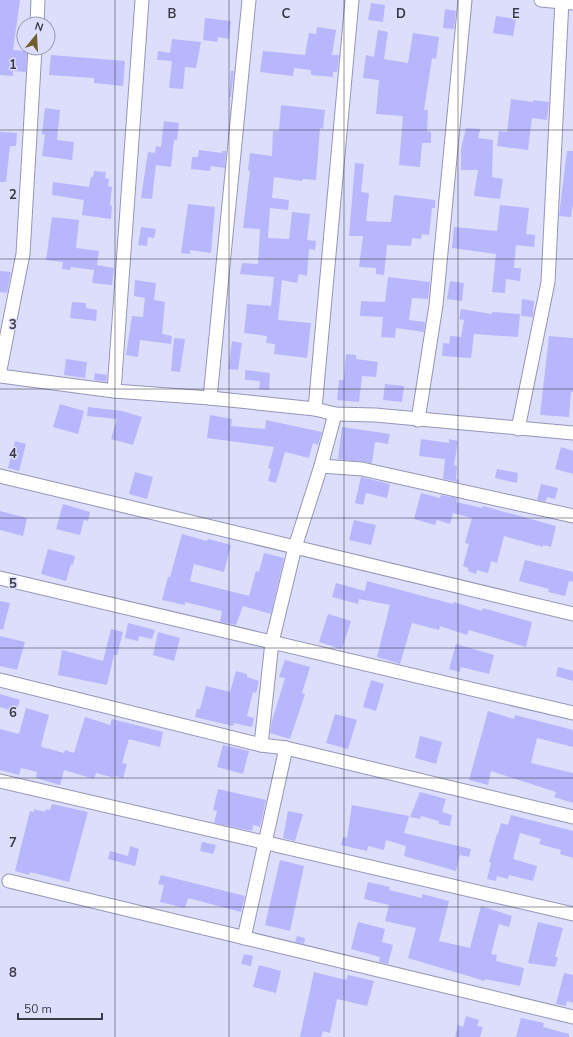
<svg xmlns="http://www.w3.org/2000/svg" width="573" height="1037" font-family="'Nunito Sans',sans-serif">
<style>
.building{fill:#b8b6fd}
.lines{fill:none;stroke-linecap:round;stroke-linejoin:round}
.minor-casing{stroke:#9595b7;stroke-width:15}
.minor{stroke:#fff;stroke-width:13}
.grid{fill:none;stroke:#3a3a48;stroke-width:1;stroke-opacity:0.55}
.grid-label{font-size:13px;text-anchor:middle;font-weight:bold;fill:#3a3a48;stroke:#dddefb;stroke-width:3;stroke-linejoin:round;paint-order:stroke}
</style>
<rect width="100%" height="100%" fill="#dddefb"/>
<g class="building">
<polygon points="0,0 20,0 13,50 27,51 26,72 13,71 13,76 0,75"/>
<polygon points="371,3 385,5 383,22 368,20"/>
<polygon points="445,9 456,11 454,29 443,28"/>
<polygon points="496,16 516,19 513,36 493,33"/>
<polygon points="205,18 231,21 229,39 218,37 217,42 203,40"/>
<polygon points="317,27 336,30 332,55 339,55 337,72 333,72 333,77 311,75 311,70 294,68 293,76 260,72 263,51 305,55 309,33 316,34"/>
<polygon points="378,30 388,32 384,59 408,63 413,33 439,37 436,59 432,58 424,110 428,110 427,131 431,132 431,143 422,143 420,167 399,165 403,116 376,114 379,80 363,78 366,55 374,57"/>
<polygon points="172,39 201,42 196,68 185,67 183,89 169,88 172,61 157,60 158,51 170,53"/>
<polygon points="51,55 125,61 123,86 94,83 94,78 49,75"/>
<polygon points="231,71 234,71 231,97 229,97"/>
<polygon points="511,99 533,102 533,100 549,102 547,120 532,118 528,150 497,146 499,131 507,132"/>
<polygon points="281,105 325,110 323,129 320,128 316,180 303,179 302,181 274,177 272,198 289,200 288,210 270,208 268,238 289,239 292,212 310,214 307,240 316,241 315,250 309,249 307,276 299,274 297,283 282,280 278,320 311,323 307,358 274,354 275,344 266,343 267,336 244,333 247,304 271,306 274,277 240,274 242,263 258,264 260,229 243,228 250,171 248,170 250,153 272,156 273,131 279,131"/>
<polygon points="45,108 60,110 57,140 74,142 72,160 42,156 45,135 42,134"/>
<polygon points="164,121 179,123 177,140 174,140 171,167 156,165 152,199 141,198 148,152 155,153 156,146 161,147"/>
<polygon points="466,128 480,129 478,138 493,140 492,177 503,179 500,199 474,196 478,170 461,170 461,149"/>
<polygon points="0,132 17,133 16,146 10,146 6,182 0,182"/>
<polygon points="199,150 222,153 222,151 226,151 225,168 211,166 210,171 191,169 192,157 198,157"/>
<polygon points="567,151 573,151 573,205 571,217 559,216"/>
<polygon points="355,163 364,164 361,192 369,193 366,221 391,222 394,195 435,200 435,208 432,208 429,235 422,234 421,239 412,238 411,246 387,245 384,275 376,274 376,268 359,267 363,236 349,236"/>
<polygon points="94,171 106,172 105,178 109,179 108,186 112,187 110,205 112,206 111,219 82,215 84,200 52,195 53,182 89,187 91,177 93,177"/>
<polygon points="188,204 215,207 211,253 190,250 190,254 181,253"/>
<polygon points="500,205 529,208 526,234 535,235 534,247 516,245 514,268 521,268 520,281 506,279 505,293 492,292 496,254 452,248 454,227 497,231"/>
<polygon points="52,217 79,220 76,248 99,251 97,265 114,268 112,285 92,283 94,270 71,267 70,270 62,269 63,262 46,260"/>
<polygon points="141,227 156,229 154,238 148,237 147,246 138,245"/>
<polygon points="0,271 11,272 7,293 0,292"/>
<polygon points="388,277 430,282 428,299 412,298 409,320 425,322 424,332 396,328 395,338 381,337 383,317 360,316 361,301 385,302"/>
<polygon points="135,280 156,283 154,300 165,302 162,334 172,336 171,344 140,340 138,357 126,355 132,316 143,317 145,298 134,296"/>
<polygon points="450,281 464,283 462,301 447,299"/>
<polygon points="522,299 534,301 533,317 521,316"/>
<polygon points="72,302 86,303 86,308 97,310 96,321 70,318"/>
<polygon points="461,309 492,314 492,312 520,314 518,337 474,334 471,358 442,356 443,343 449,344 450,336 461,337 464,320 459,319"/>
<polygon points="549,336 573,338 573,392 571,392 569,417 540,415"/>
<polygon points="174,338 185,339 180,372 171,371"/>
<polygon points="232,341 242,343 238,370 228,369"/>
<polygon points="346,354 356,355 356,359 378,362 376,377 362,376 359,402 337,400 339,380 344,380"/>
<polygon points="66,359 87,362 85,378 64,375"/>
<polygon points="245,370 270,373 269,390 259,389 260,381 245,380"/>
<polygon points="95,373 107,375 106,382 94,380"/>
<polygon points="385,384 404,386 402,402 383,400"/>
<polygon points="60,404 84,411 78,434 53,427"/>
<polygon points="88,407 122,411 142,417 133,445 111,439 117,419 87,416"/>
<polygon points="210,415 232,419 231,426 265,429 266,420 322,432 318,445 313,443 309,458 285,452 276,483 268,481 271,469 268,468 274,447 207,438"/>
<polygon points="342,427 390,434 388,444 375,442 372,463 338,459"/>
<polygon points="421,439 449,443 449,439 458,441 454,465 457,466 456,479 459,480 459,482 443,479 445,459 419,456"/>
<polygon points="15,441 26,444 19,471 8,468"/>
<polygon points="561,447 573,451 573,474 555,469"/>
<polygon points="497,469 518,473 517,483 495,478"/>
<polygon points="135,472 153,477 147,499 129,494"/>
<polygon points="361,477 390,484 387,498 366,493 363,505 355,503"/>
<polygon points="541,484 558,488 555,499 547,497 545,502 537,500"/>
<polygon points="421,493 440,498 441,495 457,498 456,502 482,508 483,506 556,526 551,547 543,545 543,547 504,536 497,563 491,561 488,573 477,570 476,574 468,571 468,568 463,566 469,544 465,543 472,518 453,513 450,524 437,520 435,525 414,519"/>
<polygon points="63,504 90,512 88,521 84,520 80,535 56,529"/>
<polygon points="0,511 27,518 23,536 0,530"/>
<polygon points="354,520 376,525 371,545 349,540"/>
<polygon points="182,534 207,541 208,539 231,545 224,572 194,564 190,581 249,596 256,571 259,572 264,553 284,558 271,614 243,606 236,625 220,622 222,611 185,602 185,605 162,600 168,577 170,577"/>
<polygon points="48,549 75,556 73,565 71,564 66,581 41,574"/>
<polygon points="525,560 573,572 573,582 569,581 565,596 548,592 549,589 519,581"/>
<polygon points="367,581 453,604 454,602 482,611 483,608 532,622 526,647 469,630 467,635 440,626 439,630 412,623 400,664 377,657 390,605 359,599 358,604 332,597 336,583 365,591"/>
<polygon points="0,601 10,603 3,630 0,629"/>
<polygon points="328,614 351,621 342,649 319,642"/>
<polygon points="128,623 155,630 152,639 139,636 138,641 125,638"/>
<polygon points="111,629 123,632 117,655 114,655 107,685 58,675 62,650 103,661"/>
<polygon points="158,632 180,638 174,661 153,655"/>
<polygon points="0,636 25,642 17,670 0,666"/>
<polygon points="456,644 494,655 489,674 461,667 460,672 449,669"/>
<polygon points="285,660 310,667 302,693 305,694 290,739 270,733 272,721 285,678 279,677"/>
<polygon points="558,667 573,671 573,681 556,676"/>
<polygon points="236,671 247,674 247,677 259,681 256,693 253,692 247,716 254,718 252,727 234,723 233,726 195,717 197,709 200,709 206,686 230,692"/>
<polygon points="371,680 384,684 376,711 363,707"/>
<polygon points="0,694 20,700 16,712 0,707"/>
<polygon points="26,708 49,715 41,745 42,747 64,753 65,750 74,753 85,717 110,725 112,719 163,732 160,747 129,739 122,763 127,764 123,778 115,776 115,778 96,773 94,779 64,770 60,785 36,778 37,772 21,768 19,775 0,770 0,729 19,734"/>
<polygon points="488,711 514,719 515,715 573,730 573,747 537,738 531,763 573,773 573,803 554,797 556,792 491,771 488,785 469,780"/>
<polygon points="335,714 357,720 348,749 326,743"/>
<polygon points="420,736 442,742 436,764 415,758"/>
<polygon points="223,745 249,751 243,774 217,767"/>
<polygon points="218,789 266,800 260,827 253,825 252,831 214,823 217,811 213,810"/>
<polygon points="420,792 446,799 442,812 452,815 450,826 439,824 439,821 421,816 420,819 410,817"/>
<polygon points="52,804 88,812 69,882 30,872 29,875 15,871 30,811 34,812 34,809 45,812 46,809 50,810"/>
<polygon points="352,805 409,816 404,833 471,849 469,857 460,855 456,871 404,856 406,846 386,840 384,850 368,846 367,851 341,845 343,837 347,838"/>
<polygon points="288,811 303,814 295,841 283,838"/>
<polygon points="511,815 573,831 573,858 560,854 561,850 539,844 541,839 520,833 513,859 537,866 533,881 509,875 508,879 497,876 496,881 487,879 491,863 489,862 497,834 498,834 501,823 508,825"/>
<polygon points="202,842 216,845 213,854 200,851"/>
<polygon points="130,846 139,849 135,866 108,859 110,851 128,856"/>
<polygon points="280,860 304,866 290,931 265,925"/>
<polygon points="161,875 245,896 241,912 188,898 185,908 160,902 164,885 158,884"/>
<polygon points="368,882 390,887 389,890 422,898 422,894 449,901 439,941 470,948 481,906 512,916 509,927 499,924 491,954 497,955 496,961 524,968 520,986 485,979 485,981 408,958 416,928 385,921 389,905 364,899"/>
<polygon points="358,922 385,929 382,942 393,945 388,964 379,962 380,957 351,949"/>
<polygon points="538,922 563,928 555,957 558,957 555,967 528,963"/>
<polygon points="297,936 305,938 304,944 295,942"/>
<polygon points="244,954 253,956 251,966 241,964"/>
<polygon points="259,965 281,971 276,993 253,987"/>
<polygon points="314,972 346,980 348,975 374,981 367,1006 337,999 330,1033 323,1031 321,1037 300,1037"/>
<polygon points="564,973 573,975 573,1003 567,1001 566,1006 556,1004"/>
<polygon points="466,1016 479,1020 477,1026 483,1027 480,1037 455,1037 458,1025 463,1027"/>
<polygon points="521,1018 544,1023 543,1027 569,1034 569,1037 516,1037"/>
</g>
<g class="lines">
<g class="minor-casing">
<g id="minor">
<polyline points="541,0 573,3"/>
<polyline points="37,24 38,0"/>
<polyline points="0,370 23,254 35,48"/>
<polyline points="0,376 114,391 210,398 315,409 335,414 375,415 573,433"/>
<polyline points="114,391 142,0"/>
<polyline points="210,398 249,0"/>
<polyline points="315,409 352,0"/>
<polyline points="418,420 436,305 465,0"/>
<polyline points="518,429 548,282 562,0"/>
<polyline points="321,466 362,469 573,516"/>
<polyline points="0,476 573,614"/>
<polyline points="0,578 573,713"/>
<polyline points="0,680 261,745 286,748 573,817"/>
<polyline points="261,745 272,642 295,547 321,466 335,414"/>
<polyline points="0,781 573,914"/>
<polyline points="9,881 573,1017"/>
<polyline points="244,938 286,748"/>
</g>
</g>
<use href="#minor" class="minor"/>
</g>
<path class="grid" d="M115,0v1037M229,0v1037M344,0v1037M458,0v1037M0,130h573M0,259h573M0,389h573M0,518h573M0,648h573M0,778h573M0,907h573"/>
<g class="grid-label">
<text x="172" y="18">B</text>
<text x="286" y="18">C</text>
<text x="401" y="18">D</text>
<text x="516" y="18">E</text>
<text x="13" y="69">1</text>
<text x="13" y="199">2</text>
<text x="13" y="329">3</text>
<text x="13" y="458">4</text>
<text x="13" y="588">5</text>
<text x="13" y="717">6</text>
<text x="13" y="847">7</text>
<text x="13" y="977">8</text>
</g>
<g transform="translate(36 36) rotate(18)"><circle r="19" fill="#dddefb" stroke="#9c9cb3"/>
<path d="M0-3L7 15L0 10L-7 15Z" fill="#715e2c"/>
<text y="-6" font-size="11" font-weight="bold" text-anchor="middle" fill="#3a3a48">N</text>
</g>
<path d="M18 1013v6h84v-6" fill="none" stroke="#3a3a48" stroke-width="2"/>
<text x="24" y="1013" font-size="12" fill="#3a3a48" stroke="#dddefb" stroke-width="3" paint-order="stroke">50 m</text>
</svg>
